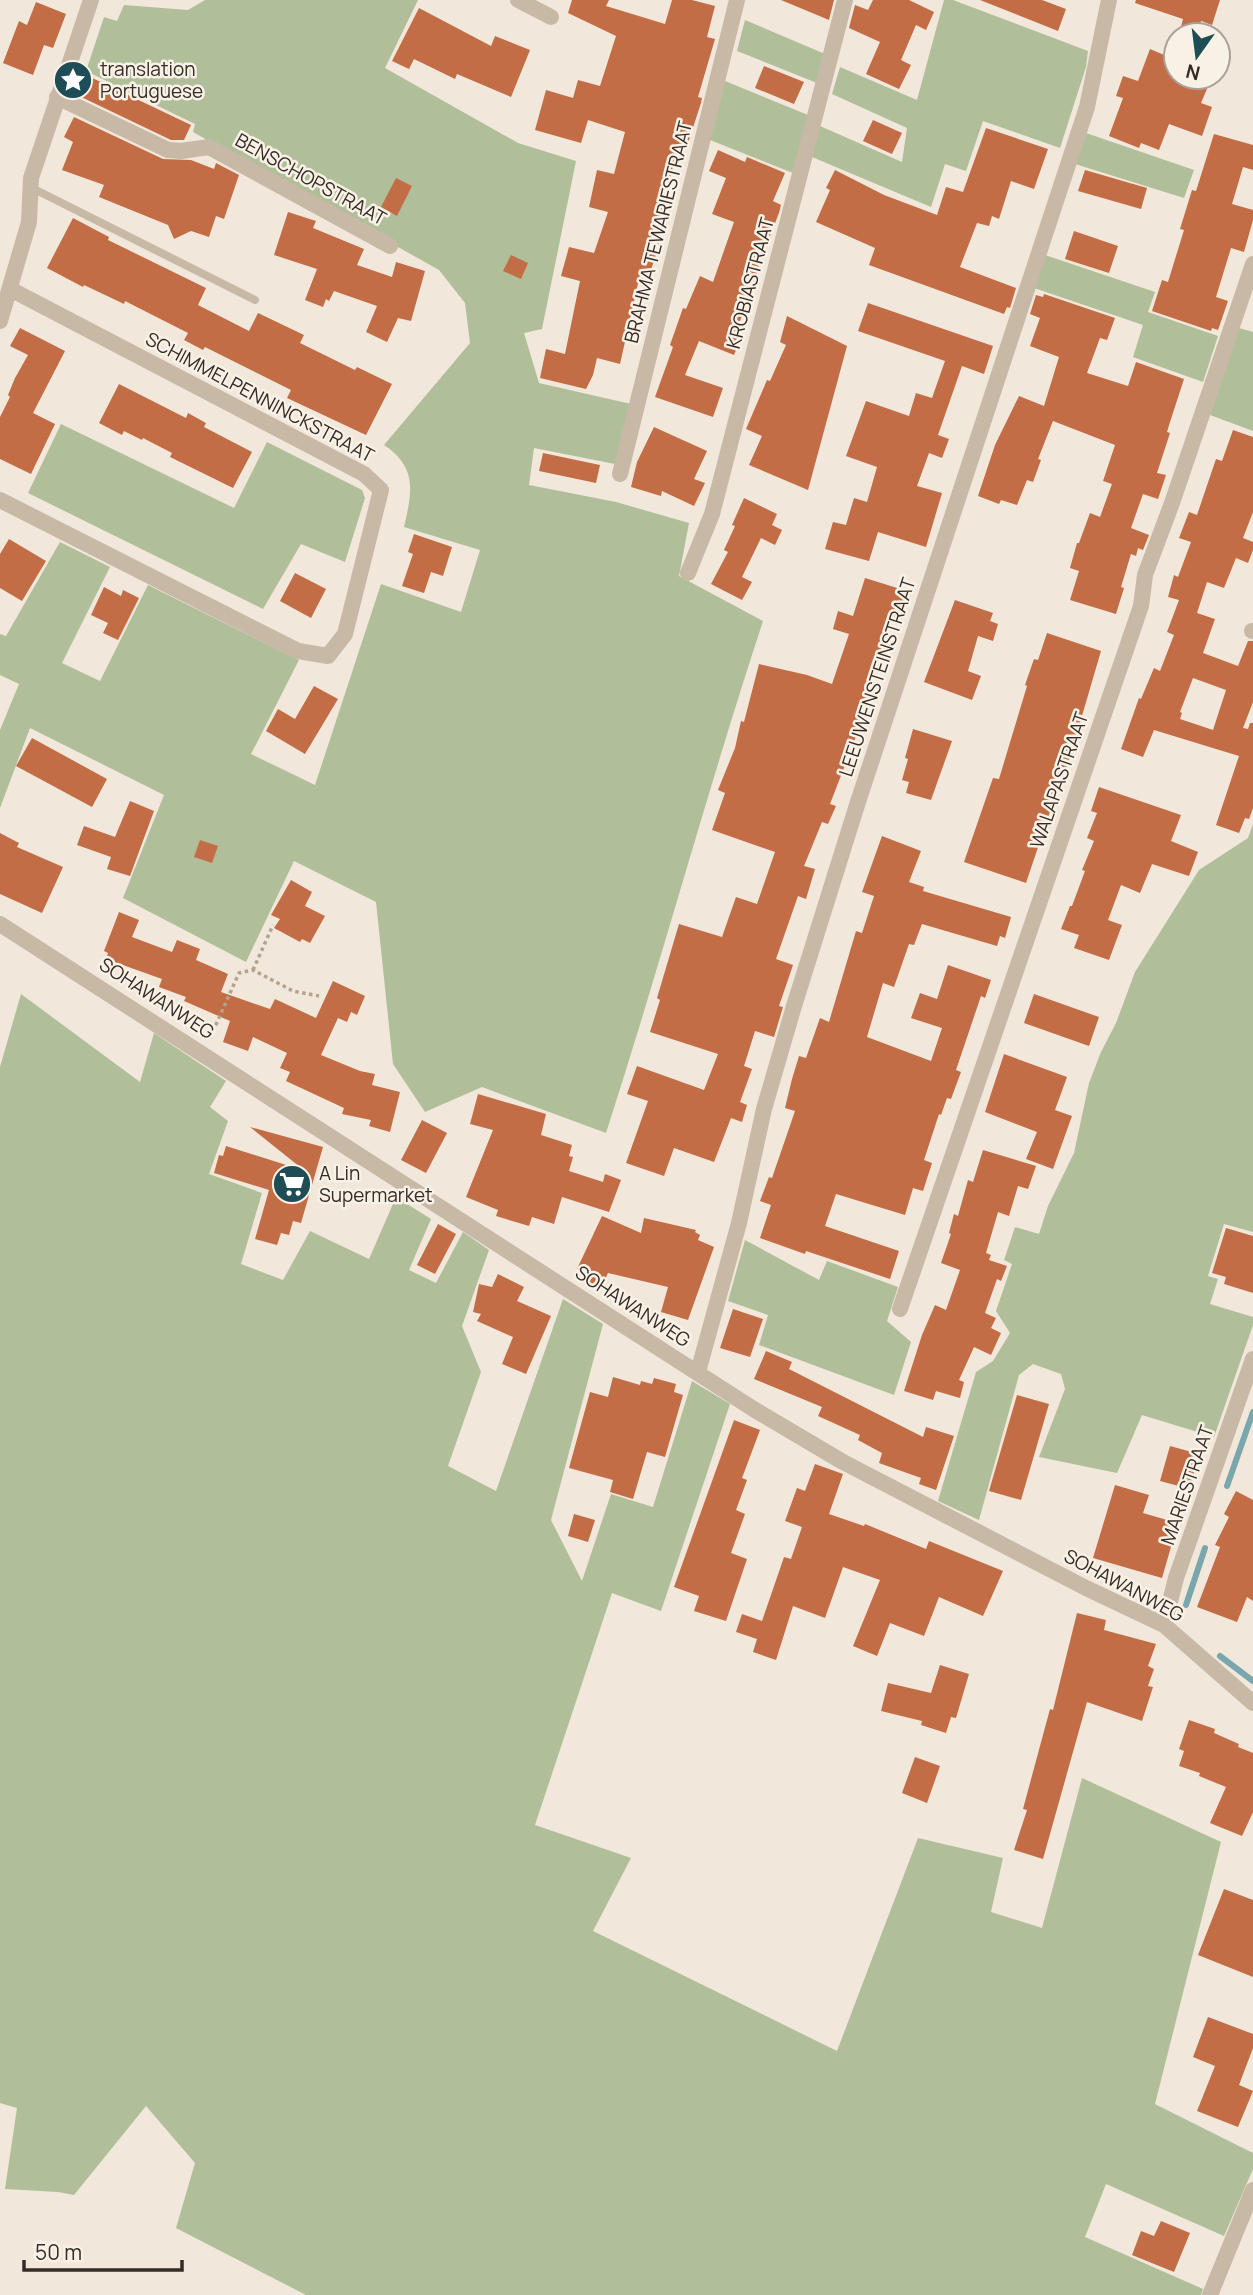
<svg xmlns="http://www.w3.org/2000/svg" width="1253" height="2295" font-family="Manrope,sans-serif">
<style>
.green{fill:#b0bf9a}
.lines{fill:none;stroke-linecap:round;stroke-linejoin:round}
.stream{stroke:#7aa7ad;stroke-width:6}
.building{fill:#c26d46;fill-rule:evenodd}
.path{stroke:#b4a291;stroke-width:3.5;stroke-dasharray:3.5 3.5;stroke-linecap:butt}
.service{stroke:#c8b8a6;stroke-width:8}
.minor{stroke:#c8b8a6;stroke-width:16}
.labels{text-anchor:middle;stroke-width:5;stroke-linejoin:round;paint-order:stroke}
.poi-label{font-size:19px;fill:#342c27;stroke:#f8f1e6;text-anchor:start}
.street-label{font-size:19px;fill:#342c27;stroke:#f8f1e6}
</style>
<rect width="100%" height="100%" fill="#f1e7da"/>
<g class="green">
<path d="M205,0h213l-33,68 133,75 58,18 -34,168 -18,4 15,50 92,21 -16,60 -81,-16 -5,37 87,17 73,21 -10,53 84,45c-56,170 -102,342 -157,512l-124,-46 -57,25 -32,-48 -17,-162 -82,-41 -48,101 -123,-64 41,-103 -134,-67 -30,80v-78l19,-46 -19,-9v-41l6,2 54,-94 50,25 -48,96 38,18 48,-96 151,75 -48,94 64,31 66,-201 80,28 19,-62 -76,-23c8,-35 14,-59 -20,-82l86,-102 -5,-40 -26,-33 -246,-138 2,-8 -109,-53 18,-54 13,4 7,-16 64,5z"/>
<polygon points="944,0 953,0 1088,51 1086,67 1060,148 983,121 966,171 945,164 931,207 812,157 820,126 902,162 907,128 832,94 840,67 917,100"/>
<polygon points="745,20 825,54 817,83 737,51"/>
<polygon points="725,81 808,115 793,173 710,140"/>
<polygon points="1086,133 1194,170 1184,198 1075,164"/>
<polygon points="1045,255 1155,292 1148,312 1218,336 1203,382 1133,357 1143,325 1034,288"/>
<polygon points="1239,328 1253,332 1253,431 1210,415"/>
<polygon points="61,424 234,508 267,442 362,490 365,498 345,562 301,544 263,609 28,493"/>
<polygon points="1253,824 1253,1232 1224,1224 1208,1276 1218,1279 1210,1304 1253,1317 1253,1325 1214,1437 1142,1415 1117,1473 1039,1457 1065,1389 1061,1374 1033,1364 1019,1375 979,1520 938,1501 976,1372 993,1361 1010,1333 996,1311 1012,1264 1004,1260 1015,1227 1039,1234 1048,1206 1074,1153 1089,1083 1101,1052 1116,1023 1135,972 1199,870 1248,838"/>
<polygon points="21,994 140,1082 154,1033 226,1081 210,1107 228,1121 209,1174 262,1193 241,1264 283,1280 310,1231 369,1259 396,1197 431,1219 409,1270 436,1283 463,1232 489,1250 462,1326 481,1372 448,1466 496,1491 563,1299 603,1324 551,1520 582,1581 611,1494 653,1507 692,1381 730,1404 661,1611 612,1593 535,1825 631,1858 593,1931 837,2051 918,1838 1003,1858 991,1912 1042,1928 1082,1778 1221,1842 1155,2104 1253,2153 1253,2169 1224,2236 1106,2184 1085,2237 1203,2289 1201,2295 306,2295 176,2228 195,2163 146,2106 74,2195 58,2192 5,2189 17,2108 0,2103 0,1067"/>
<polygon points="745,1240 819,1280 827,1261 898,1287 887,1321 911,1342 894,1395 759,1345 768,1315 728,1301"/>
</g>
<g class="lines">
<g class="stream">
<polyline points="1227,1486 1253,1412"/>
<polyline points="1186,1605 1205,1548"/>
<polyline points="1220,1656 1253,1681"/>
</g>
</g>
<g class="building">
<polygon points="572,0 609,0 606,6 665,24 672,0 692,0 715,6 707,37 715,39 698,97 702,98 701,103 686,149 678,147 660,217 664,219 660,232 663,233 650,273 641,270 620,364 597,358 593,375 586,389 540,378 546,349 565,354 580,281 561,276 569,247 594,253 608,212 589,207 597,170 614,174 625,132 588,120 581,143 535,130 546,90 573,98 578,80 600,86 616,36 568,13"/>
<polygon points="781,0 834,0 829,20"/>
<polygon points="873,0 909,0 934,12 926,30 916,25 901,60 911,65 899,89 866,74 880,42 849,28 855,5 868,10"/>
<polygon points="980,0 1042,0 1066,9 1058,31"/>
<polygon points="1136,0 1220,0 1212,25 1201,21 1197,35 1179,35 1183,19 1135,3"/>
<polygon points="36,2 66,14 53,48 44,45 33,75 3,63 19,21 27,25"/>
<polygon points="419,8 491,46 495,36 530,50 511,97 457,74 455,79 414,59 409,69 392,61"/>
<polygon points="1150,49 1176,60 1176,77 1212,77 1201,103 1212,107 1202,136 1169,124 1159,150 1141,143 1139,148 1109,136 1123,98 1116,96 1123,76 1138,81"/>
<polygon points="764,66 804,82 794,104 755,88"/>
<polygon points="84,74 191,125 184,140 171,140 75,94"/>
<polygon points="74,117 163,159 191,160 214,169 216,163 239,175 224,219 216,216 209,237 191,231 174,239 168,225 99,197 104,185 62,170 73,142 64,137"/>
<polygon points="873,120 902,133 892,154 863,141"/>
<polygon points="986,128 1048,149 1034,189 1011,181 999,219 992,216 989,226 977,223 960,267 1016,288 1010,308 1007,307 1004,314 869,265 875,248 816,222 830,190 826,188 835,170 884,195 937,215 946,187 963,192"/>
<polygon points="1214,134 1253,145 1253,170 1243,167 1232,204 1253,210 1253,220 1244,252 1231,248 1216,297 1228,301 1218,330 1212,328 1211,331 1152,311 1162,280 1168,282 1184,230 1180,229 1192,190 1196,191"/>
<polygon points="718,150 745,162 747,157 785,173 773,201 781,205 779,213 770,236 766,235 756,265 759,266 751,294 737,328 740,329 738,336 741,337 734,355 699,341 685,375 723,388 713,417 655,397 673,347 670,345 683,308 686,309 700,276 713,282 734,222 712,214 726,178 709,171"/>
<polygon points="1085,170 1147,188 1141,209 1078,191"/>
<polygon points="396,178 412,186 397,216 381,207"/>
<polygon points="288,212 316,221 313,228 364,249 357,265 392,277 396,262 425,271 411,321 398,318 387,342 366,332 377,306 334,291 329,301 326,299 323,307 305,300 317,269 274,255"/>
<polygon points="73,218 109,237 108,240 206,288 198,305 249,331 258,313 304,335 300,343 355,370 357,367 392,384 366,435 287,398 291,390 205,347 203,350 184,340 188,333 125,301 124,304 84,285 83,287 47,268"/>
<polygon points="1074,231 1118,246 1109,273 1065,259"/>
<polygon points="511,255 528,263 521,279 503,271"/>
<polygon points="1044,294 1115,318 1107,340 1100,338 1087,373 1128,386 1136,362 1184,379 1170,422 1167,432 1170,433 1157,473 1166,475 1158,499 1143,494 1131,528 1149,535 1143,550 1138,548 1136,556 1131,554 1121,587 1124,588 1116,614 1070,600 1079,571 1070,568 1077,543 1079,543 1090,513 1100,517 1112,484 1103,481 1115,445 1053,421 1038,459 1041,460 1033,482 1027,480 1017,505 1001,500 999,504 978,496 995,445 1019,396 1044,406 1059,357 1030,346 1040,318 1030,314 1036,295 1043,297"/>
<polygon points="868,303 993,346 984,374 962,366 938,435 949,439 942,458 929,453 917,486 942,493 926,547 878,532 869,561 825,549 833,522 846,525 854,498 867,502 877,467 846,456 866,401 909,416 916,393 932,398 945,361 858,331"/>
<polygon points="787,316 847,346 808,490 749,465 762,436 746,429 767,380 770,381 786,345 780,342"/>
<polygon points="20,328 65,351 33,413 55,424 31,474 0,459 0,417 10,397 8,395 15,378 28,355 10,346"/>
<polygon points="119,384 186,418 188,413 206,423 204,427 252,452 233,488 170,457 172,453 143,438 142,440 124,431 122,435 99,423"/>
<polygon points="654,427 707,451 694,479 705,483 694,506 662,491 661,496 631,487 637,462"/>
<path d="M1233,430l20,7v75l-10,26 10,4v8l-5,13 -12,-5 -12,30 -17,-6 -10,31 18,6 -12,34 35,13 10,-25h5v61l-10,26 5,1 2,-6h3v85l-4,11 -4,-1 -6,15 -23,-8 23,-69 -85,-26 -11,27 -22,-8 18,-51 2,1 13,-31 6,3 14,-36 -7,-3 12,-32 -11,-3 6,-22 4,2 13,-35 -12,-4 10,-26 8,3 19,-56 6,2zM1193,678l33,12 -13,40 -33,-11 2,-6 -2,-1z"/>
<polygon points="543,453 600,465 596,483 539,471"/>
<polygon points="744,498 777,514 772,525 782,530 775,545 761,538 742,577 752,582 742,600 711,584 728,552 724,550 735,526 732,525"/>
<polygon points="414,534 452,547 443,576 431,572 424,593 402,586 413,554 408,552"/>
<polygon points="9,539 46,561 22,601 0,588 0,554"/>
<polygon points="295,573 326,589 311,618 280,601"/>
<polygon points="865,578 910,592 902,619 893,616 864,696 871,698 830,804 836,806 828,824 822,822 804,866 815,869 806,899 798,896 776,959 793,965 779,1006 783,1007 774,1037 755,1031 744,1066 752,1069 740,1102 747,1105 742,1122 731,1118 714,1162 674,1148 664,1176 626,1163 648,1101 627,1094 637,1066 704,1090 718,1054 650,1032 660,1000 657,998 679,924 722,937 736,897 757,904 775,852 712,830 725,793 718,790 735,748 741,721 744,722 759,664 807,675 832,684 849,634 833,629 838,611 853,616"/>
<polygon points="104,587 121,596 123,590 139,598 118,640 103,633 108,623 91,615"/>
<polygon points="955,600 993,613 990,621 998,624 993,641 978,636 968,671 981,676 972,700 924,682"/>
<polygon points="1047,633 1101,651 1067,767 1065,767 1026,883 964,862 993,778 999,779 1027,686 1025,685 1034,659 1038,660"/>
<polygon points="314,686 338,699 305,754 266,731 278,709 295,719"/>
<polygon points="913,729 952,741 931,800 906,793 909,782 902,780 908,759 905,758"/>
<polygon points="32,738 107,779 92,807 16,766"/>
<polygon points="1099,787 1181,815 1171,841 1198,852 1189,876 1152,864 1140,893 1121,885 1108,920 1122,925 1109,960 1074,948 1079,935 1061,929 1070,906 1072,906 1085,871 1082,870 1094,841 1087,838 1097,813 1091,811"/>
<polygon points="130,801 154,811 130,876 107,869 111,857 77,845 84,826 115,837"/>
<polygon points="0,833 19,843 17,847 63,867 42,913 0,894"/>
<polygon points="882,836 921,851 909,882 924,887 923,891 1011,917 1005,938 1000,936 997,946 922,924 914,945 909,944 894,987 883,983 867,1037 931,1061 942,1028 911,1018 920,993 937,999 948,965 991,980 985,998 981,996 956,1070 961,1072 951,1099 947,1098 941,1115 939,1114 924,1160 932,1163 923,1191 913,1188 905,1215 836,1194 825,1226 899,1251 890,1279 806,1251 805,1254 760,1238 771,1205 760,1201 769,1177 772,1178 795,1111 785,1108 792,1079 799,1056 806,1058 820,1018 829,1022 856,931 862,933 874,896 862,892"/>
<polygon points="200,840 218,846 212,863 194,857"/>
<polygon points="291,880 312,892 305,906 325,916 310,943 302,939 300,942 274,928 280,919 271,915"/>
<polygon points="119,912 139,920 132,937 172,952 177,940 200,949 196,960 228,974 221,992 270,1009 275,999 316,1018 333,981 365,996 357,1015 351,1012 347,1022 338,1018 321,1055 360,1071 375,1074 372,1085 400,1092 390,1132 369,1126 371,1120 342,1114 344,1108 286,1081 290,1072 280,1068 287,1053 253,1037 248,1051 223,1042 230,1021 184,1001 186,997 159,987 162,979 106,959 108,953 104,951"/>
<polygon points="1034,994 1099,1017 1089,1046 1024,1023"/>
<polygon points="1004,1054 1067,1077 1055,1110 1072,1116 1053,1169 1026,1159 1037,1132 985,1112"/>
<polygon points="478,1094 546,1114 541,1135 572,1145 569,1156 573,1157 569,1171 603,1182 605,1174 621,1180 609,1212 562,1197 554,1224 532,1217 529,1226 496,1216 498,1210 466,1197 493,1130 470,1124"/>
<polygon points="422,1120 447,1133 426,1173 401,1160"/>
<polygon points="250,1127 323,1147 301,1223 293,1221 289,1235 281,1233 277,1245 255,1239 269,1190 214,1173 219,1155 223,1156 226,1146 305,1171"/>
<polygon points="983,1150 1036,1166 1028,1189 1018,1186 1009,1216 998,1212 986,1253 991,1255 989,1260 1007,1266 1001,1281 997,1279 985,1313 996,1318 991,1328 1001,1333 991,1355 974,1347 959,1380 964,1382 960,1398 936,1391 933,1400 904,1391 922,1335 935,1305 946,1310 960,1270 941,1263 951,1234 949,1233 954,1214 958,1216 968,1180 973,1182"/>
<polygon points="602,1216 641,1233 644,1218 696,1230 695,1232 700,1235 698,1240 714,1247 688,1320 661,1312 668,1287 608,1273 603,1284 600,1283 598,1287 581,1279 584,1273 577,1269"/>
<polygon points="438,1224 456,1234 435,1274 417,1265"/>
<polygon points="1226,1228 1253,1236 1253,1293 1224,1284 1226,1277 1212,1273"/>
<polygon points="498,1274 524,1287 517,1301 551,1316 526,1374 502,1364 513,1337 477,1321 481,1314 473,1312 479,1284 492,1287"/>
<polygon points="733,1309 763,1319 750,1357 720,1348"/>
<polygon points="766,1351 792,1362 789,1369 923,1437 926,1427 954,1436 936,1490 919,1484 921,1478 879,1463 882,1453 858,1440 860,1435 818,1416 822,1407 754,1379"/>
<polygon points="613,1377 640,1385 641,1381 652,1384 654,1378 676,1384 674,1392 683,1395 665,1457 647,1452 633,1499 610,1492 613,1480 569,1468 590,1392 608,1397"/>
<polygon points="1017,1395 1049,1404 1021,1500 989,1491"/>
<polygon points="734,1420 760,1430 742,1478 747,1480 736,1510 745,1514 731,1553 747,1559 726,1621 694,1611 699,1596 674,1587"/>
<polygon points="1170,1446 1199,1454 1190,1489 1160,1481"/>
<polygon points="815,1464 843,1474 829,1514 864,1526 865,1524 926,1549 929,1541 1003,1571 983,1616 939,1597 924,1636 890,1623 877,1656 853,1646 880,1580 843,1567 825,1618 793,1606 776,1660 753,1652 757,1639 736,1632 742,1614 762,1621 784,1557 791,1559 802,1527 785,1521 797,1488 805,1491"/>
<polygon points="1115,1485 1149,1495 1143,1513 1174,1522 1171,1532 1175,1533 1162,1578 1093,1558"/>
<polygon points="1236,1491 1253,1500 1253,1601 1247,1597 1237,1622 1197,1607 1220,1547 1215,1545 1229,1517 1224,1514"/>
<polygon points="574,1514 595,1520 588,1542 568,1536"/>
<polygon points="1077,1613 1106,1620 1104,1630 1156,1644 1148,1666 1154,1669 1148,1686 1153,1687 1142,1721 1087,1702 1043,1859 1014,1850 1027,1810 1023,1809 1050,1709 1053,1710"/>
<polygon points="940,1665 969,1674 956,1718 951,1717 946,1733 921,1725 922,1721 881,1711 888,1683 931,1693"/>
<polygon points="1189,1720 1215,1729 1214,1733 1239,1744 1238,1747 1253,1753 1253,1812 1242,1836 1210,1823 1226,1787 1199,1776 1200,1773 1179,1766 1184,1751 1179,1749"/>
<polygon points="915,1757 940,1766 927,1803 902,1793"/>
<polygon points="1224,1889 1253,1900 1253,1977 1198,1955"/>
<polygon points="1208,2017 1253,2034 1253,2048 1239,2085 1253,2091 1238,2127 1197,2111 1215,2066 1193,2057"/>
<polygon points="1161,2221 1190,2233 1174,2272 1132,2255 1141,2231 1154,2236"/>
</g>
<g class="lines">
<g class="path">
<polyline points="253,970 273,925"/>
<polyline points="210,1038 239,973 253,970 293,991 319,996"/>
</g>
<polyline class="service" points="30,187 255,300"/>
<g class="minor">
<polyline points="518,0 551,17"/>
<polyline points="57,97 168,150 181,151 209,147 390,246"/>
<polyline points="0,321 29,222 31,178 91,0"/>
<polyline points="620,474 737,0"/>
<polyline points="0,500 298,651 328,656 345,634 381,490 364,474 10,289"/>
<polyline points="688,573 712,514 845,0"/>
<polyline points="1252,631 1253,631"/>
<polyline points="0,924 755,1410 843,1462 1086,1588 1164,1625 1253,1703"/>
<polyline points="900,1309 1141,606 1145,575 1172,503 1253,264"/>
<polyline points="698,1372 739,1223 764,1109 794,1006 857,805 1087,107 1109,0"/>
<polyline points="1164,1625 1176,1578 1253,1359"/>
<polyline points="1210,2295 1253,2190"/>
</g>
</g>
<defs>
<g id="sight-disc" transform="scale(2.0125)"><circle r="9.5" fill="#1e4d55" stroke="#f8f1e6"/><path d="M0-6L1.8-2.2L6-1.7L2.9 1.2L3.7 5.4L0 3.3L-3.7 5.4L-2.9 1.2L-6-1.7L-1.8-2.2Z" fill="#fff"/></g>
<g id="supermarket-disc" transform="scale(2.0125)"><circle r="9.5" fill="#1e4d55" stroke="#f8f1e6"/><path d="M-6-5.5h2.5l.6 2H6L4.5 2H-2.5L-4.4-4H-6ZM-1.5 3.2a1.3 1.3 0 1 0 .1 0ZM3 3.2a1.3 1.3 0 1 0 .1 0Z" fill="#fff"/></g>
</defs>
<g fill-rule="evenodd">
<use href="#sight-disc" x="73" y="80"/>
<use href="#supermarket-disc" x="292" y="1184"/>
</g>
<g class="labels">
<g class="poi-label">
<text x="100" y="76">translation<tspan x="100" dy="22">Portuguese</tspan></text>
<text x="319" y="1180">A Lin<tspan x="319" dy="22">Supermarket</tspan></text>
</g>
<g class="street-label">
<text transform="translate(311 179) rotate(29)" y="7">BENSCHOPSTRAAT</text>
<text transform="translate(658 232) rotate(-76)" y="7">BRAHMA TEWARIESTRAAT</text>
<text transform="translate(750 283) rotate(-75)" y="7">KROBIASTRAAT</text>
<text transform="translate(260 397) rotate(28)" y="7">SCHIMMELPENNINCKSTRAAT</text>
<text transform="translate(877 677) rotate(-72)" y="7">LEEUWENSTEINSTRAAT</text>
<text transform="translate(1059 780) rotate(-71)" y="7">WALAPASTRAAT</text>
<text transform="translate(157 998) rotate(33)" y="7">SOHAWANWEG</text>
<text transform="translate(633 1306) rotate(33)" y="7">SOHAWANWEG</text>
<text transform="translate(1187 1485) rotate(-71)" y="7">MARIESTRAAT</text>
<text transform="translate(1124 1585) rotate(28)" y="7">SOHAWANWEG</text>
</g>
</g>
<g transform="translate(1197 56) rotate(194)"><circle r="33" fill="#f8f1e6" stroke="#aaa29a" stroke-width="2"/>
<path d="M0-5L12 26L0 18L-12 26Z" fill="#1e4d55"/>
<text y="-10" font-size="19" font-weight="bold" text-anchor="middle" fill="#342c27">N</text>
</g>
<path d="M24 2260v10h158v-10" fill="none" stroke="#342c27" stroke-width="3.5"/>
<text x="35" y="2260" font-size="21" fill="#342c27" stroke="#f8f1e6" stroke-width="5" paint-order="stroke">50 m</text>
</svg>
